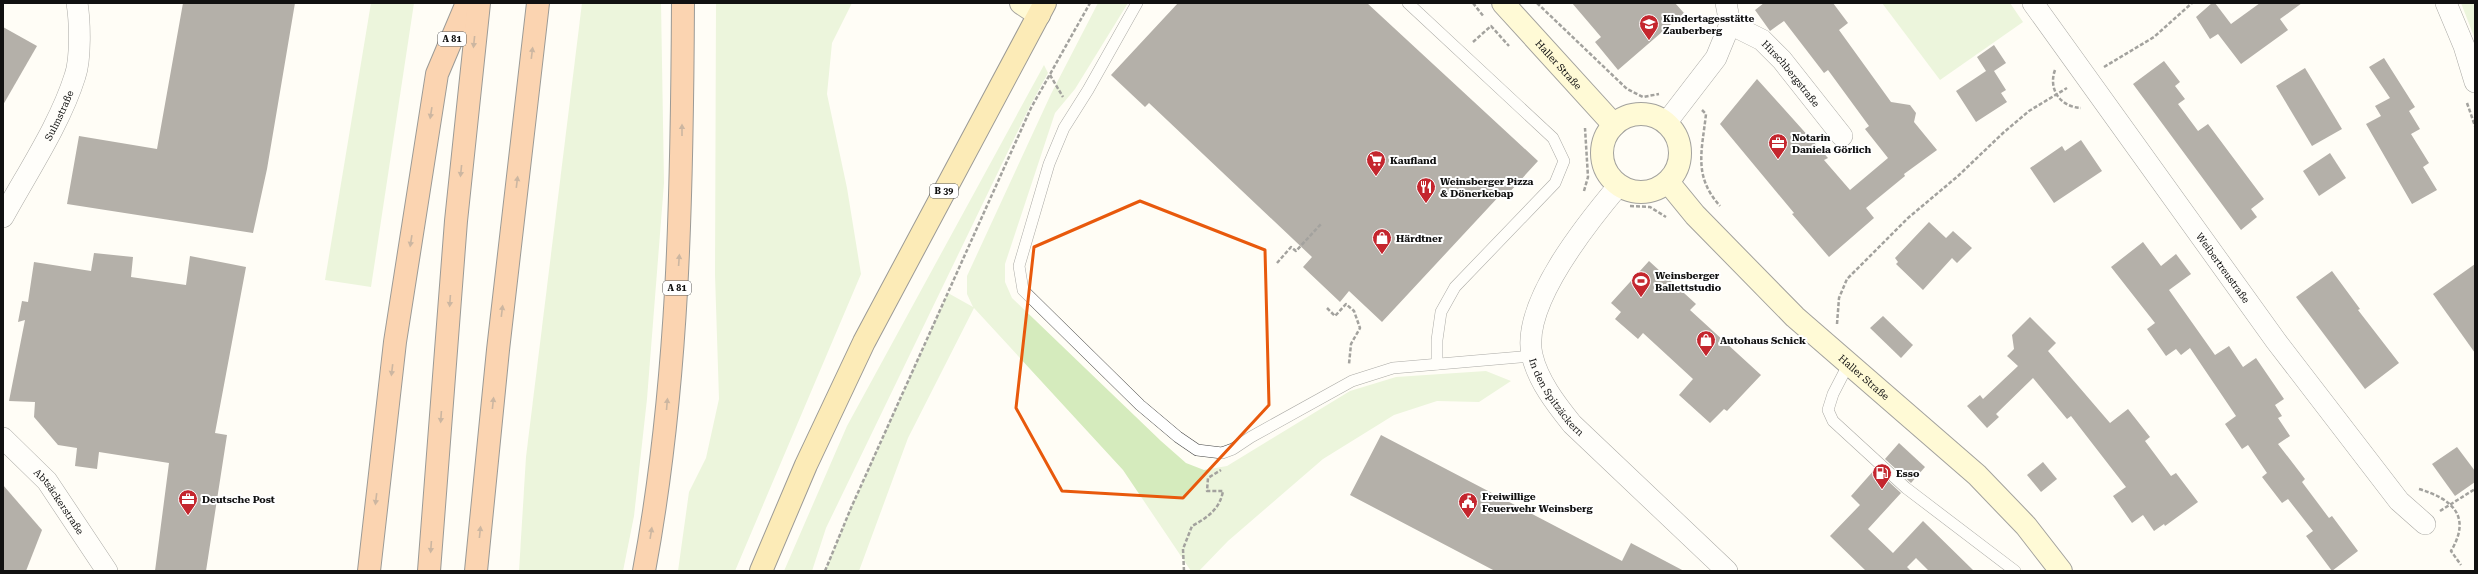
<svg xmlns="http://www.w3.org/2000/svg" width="2478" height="574" font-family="'Roboto Serif',serif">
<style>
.green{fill:#d5ebbd}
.building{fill:#5a524d}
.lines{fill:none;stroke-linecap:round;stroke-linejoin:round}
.lane-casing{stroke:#444;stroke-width:12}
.street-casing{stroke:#444;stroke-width:22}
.secondary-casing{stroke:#333;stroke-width:24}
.primary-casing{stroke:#222;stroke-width:24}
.highway-casing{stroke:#222;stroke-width:24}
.path{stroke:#333;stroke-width:2.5;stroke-dasharray:4 2;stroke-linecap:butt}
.lane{stroke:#fff;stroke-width:11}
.street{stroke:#fff;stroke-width:21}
.secondary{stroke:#fff6b0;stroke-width:22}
.primary{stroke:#f9d66b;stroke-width:22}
.highway{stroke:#f5a25d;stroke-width:22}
.oneway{fill:#8e613b}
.marked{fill:none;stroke:#e8590c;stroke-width:3;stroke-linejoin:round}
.labels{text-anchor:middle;stroke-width:4;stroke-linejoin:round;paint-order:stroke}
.shield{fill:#fff;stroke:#585858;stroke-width:1}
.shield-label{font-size:9px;font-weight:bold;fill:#111}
.poi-label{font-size:10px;font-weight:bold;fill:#111;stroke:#fff;text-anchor:start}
.street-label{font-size:10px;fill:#111;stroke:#fff}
</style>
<rect width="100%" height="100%" fill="#fffdf5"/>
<g class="green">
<polygon points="371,3 414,3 371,287 325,280"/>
<polygon points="582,3 661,3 664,183 647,399 634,516 623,571 519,571 526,457"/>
<polygon points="716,3 852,3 832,43 827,94 847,188 861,274 735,571 678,571 689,492 706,458 719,399 715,275"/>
<polygon points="1098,3 1128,3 1075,89 1055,113 1005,264 1005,282 1012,298 1161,441 1186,463 1204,470 1227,466 1350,391 1396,377 1486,371 1511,381 1479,402 1437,401 1394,415 1323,459 1228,541 1199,571 1191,571 1123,470 974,308 908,438 859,571 825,571 851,508 948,293 973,307 967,294 967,276 1051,94"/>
<polygon points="1882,3 2010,3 2023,22 1940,80"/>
<polygon points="2461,3 2475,3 2475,39"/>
<polygon points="1044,65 1048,73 1029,108 826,528 812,571 784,571 847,426"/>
</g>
<g class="building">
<polygon points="183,3 295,3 267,169 253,233 67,204 79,136 157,149"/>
<polygon points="1178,3 1367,3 1538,161 1506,196 1502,193 1382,322 1349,291 1340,302 1303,267 1312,257 1149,103 1145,107 1111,75"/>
<polygon points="1572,3 1675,3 1684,13 1618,70 1595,42 1601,37"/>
<polygon points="1764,3 1833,3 1848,23 1839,30 1891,102 1910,105 1916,113 1914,122 1937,150 1904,174 1905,176 1866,208 1874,218 1829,257 1792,214 1794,213 1720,124 1757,79 1828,158 1824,160 1850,190 1888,158 1865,129 1869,126 1828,70 1824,73 1784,21 1770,31 1755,10"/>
<polygon points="2212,3 2215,3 2231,24 2260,3 2302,3 2280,19 2288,30 2241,64 2218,34 2210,39 2196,17"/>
<polygon points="3,27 37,46 3,105"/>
<polygon points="1994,45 2006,63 1994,71 2006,90 2001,93 2007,102 1976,122 1956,91 1986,71 1977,57"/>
<polygon points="2384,58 2415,107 2409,111 2420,129 2411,134 2429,163 2423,167 2437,190 2412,204 2366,124 2381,116 2375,106 2390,98 2369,67"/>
<polygon points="2164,61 2180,82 2175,86 2185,99 2178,104 2198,131 2208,124 2264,199 2251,209 2257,217 2241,230 2133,84"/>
<polygon points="2305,68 2342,129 2312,146 2276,86"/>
<polygon points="2081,140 2102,171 2054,203 2030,168 2062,146 2065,151"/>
<polygon points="2330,153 2346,178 2319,196 2303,171"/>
<polygon points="1929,222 1946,238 1953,231 1972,248 1957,263 1952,258 1923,290 1896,264 1898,262 1895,258"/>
<polygon points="2143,242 2161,266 2176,254 2191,274 2169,290 2215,355 2229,346 2243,367 2256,358 2284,399 2275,405 2282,416 2278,418 2290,436 2278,444 2305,479 2302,482 2329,518 2332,516 2358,551 2332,571 2306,536 2313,531 2288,499 2282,503 2262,477 2267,473 2248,445 2242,449 2225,424 2236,416 2190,348 2181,355 2176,349 2166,356 2147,329 2155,323 2111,267"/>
<polygon points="94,253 133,257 131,277 186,285 190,256 246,267 215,433 227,435 206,571 155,571 169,463 99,452 97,469 75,466 77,448 58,445 34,417 35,402 9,401 25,320 18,322 22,301 28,302 34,262 91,271"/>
<polygon points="1649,261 1696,304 1690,310 1761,375 1727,411 1724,409 1710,423 1679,395 1693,379 1643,333 1638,339 1615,319 1621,312 1611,303"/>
<polygon points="2475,264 2475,353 2433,294"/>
<polygon points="2332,271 2360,309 2358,310 2399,363 2365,389 2296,297"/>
<polygon points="1883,316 1913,345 1901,358 1870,328"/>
<polygon points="2030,317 2056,343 2048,351 2110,423 2128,409 2150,437 2145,441 2171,476 2176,473 2198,502 2165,526 2164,524 2154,531 2143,515 2132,523 2113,496 2126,487 2071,416 2067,419 2033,378 1996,414 1999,417 1987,428 1967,406 1980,395 1983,399 2018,366 2007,356 2014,349 2012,335"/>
<polygon points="1381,435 1622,561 1631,543 1684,571 1495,571 1350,495"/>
<polygon points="1899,443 1925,467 1911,483 1885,459"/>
<polygon points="2457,447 2475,471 2475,482 2455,496 2432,464"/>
<polygon points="2043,462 2057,479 2041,492 2027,475"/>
<polygon points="1875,469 1901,493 1868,529 1893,553 1923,521 1974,571 1929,571 1916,558 1907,567 1911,571 1866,571 1830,536 1860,505 1851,496"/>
<polygon points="3,485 42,530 26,571 3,571"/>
</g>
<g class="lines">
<g class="lane-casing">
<g id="lane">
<polyline points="1137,3 1088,90 1064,128 1049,164 1019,266 1023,290 1140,405 1178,437 1197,450 1222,453 1233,449 1251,437 1352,381 1393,368 1532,356"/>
<polyline points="1408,3 1553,138 1564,161 1555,183 1455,287 1441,312 1437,340 1437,364"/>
<polyline points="1849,363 1833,394 1828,410 1833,421 1906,488 2015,571"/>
</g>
</g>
<g class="street-casing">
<g id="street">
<path id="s1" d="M2033,3l243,338 123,160 26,23"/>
<polyline points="2446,3 2464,46 2475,82"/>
<path id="s2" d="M1730,24l32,16 20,20 60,76"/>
<polyline points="1666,123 1716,58 1730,24 1726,3"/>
<path id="s3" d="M1619,185c-32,38 -98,119 -87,170 6,26 24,49 40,69l155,147"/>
<path id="s4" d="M3,217c24,-44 57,-93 72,-141 6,-17 5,-55 2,-73"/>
<path id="s5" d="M3,438l44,43 60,90"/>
</g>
</g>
<g class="secondary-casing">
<g id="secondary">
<polyline points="1021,3 1039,15"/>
<path id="s6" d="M1503,3l111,122"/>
<circle cx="1641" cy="153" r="39"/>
<path id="s7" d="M1668,182l27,33 100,102 182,158 49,51 35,45"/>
</g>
</g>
<g class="primary-casing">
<polyline id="primary" points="761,571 806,465 864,342 1045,3"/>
</g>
<g class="highway-casing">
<g id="highway">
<polyline points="369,571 395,342 437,74 467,3"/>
<polyline points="429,571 456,221 479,3"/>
<polyline points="476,571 498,350 538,3"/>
<path d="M644,571c35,-188 38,-378 39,-568"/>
</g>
</g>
<g class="path">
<polyline points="1473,3 1484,17"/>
<polyline points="1537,3 1627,89 1643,97 1659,94"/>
<polyline points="1473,42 1491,26 1509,46"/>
<polyline points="2104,67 2154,37 2192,3"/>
<path d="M2055,70c-7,19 5,37 26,38"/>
<polyline points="1050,75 1063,97"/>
<polyline points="2467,103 2475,126"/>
<path d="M1702,110l4,4c-4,37 -13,62 14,92"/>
<polyline points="1584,191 1588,177 1585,128"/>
<polyline points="1630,206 1650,207 1666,217"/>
<polyline points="1277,263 1291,247 1296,251 1321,224"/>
<polyline points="1327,308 1335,316 1346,304 1354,311 1360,328 1351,344 1349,364"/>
<polyline points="1837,324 1839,298 1847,279 1908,218 1958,176 2003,133 2029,111 2067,88"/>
<path d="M2419,489c33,10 53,27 32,62l10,14"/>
<polyline points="2440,511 2475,489"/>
<polyline points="825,571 851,508 1031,108 1090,3"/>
<path d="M1184,571l-1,-22 9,-23c15,-8 28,-17 31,-35h-16l1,-13 13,-8"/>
</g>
<use href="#lane" class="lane"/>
<use href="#street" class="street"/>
<use href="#secondary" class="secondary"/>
<use href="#primary" class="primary"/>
<use href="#highway" class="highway"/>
</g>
<defs><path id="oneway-solid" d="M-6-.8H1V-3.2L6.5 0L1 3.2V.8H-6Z"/></defs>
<g class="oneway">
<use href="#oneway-solid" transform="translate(474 42) rotate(96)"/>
<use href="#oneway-solid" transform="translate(532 53) rotate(-83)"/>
<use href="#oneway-solid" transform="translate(431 113) rotate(99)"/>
<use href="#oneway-solid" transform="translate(682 130) rotate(-90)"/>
<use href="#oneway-solid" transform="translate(461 171) rotate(96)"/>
<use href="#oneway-solid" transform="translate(517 182) rotate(-83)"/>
<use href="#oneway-solid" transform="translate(411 241) rotate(99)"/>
<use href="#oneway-solid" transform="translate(679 260) rotate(-86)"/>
<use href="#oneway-solid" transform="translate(450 301) rotate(94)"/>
<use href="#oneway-solid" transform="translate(502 311) rotate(-83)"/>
<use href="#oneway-solid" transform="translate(392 370) rotate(97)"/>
<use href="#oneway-solid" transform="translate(493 403) rotate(-84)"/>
<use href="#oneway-solid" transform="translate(667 404) rotate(-85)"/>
<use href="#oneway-solid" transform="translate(441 417) rotate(94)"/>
<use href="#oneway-solid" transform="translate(376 499) rotate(97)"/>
<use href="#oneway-solid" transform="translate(480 532) rotate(-84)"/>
<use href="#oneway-solid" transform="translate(651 533) rotate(-81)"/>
<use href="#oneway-solid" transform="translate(431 547) rotate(94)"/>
</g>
<path d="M0 0H2478V574H0ZM1140,201l125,49 4,155 -86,93 -121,-7 -46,-83 18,-161z" fill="#fffdf5" fill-opacity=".55" fill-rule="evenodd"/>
<path class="marked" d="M1140,201l125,49 4,155 -86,93 -121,-7 -46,-83 18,-161z"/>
<defs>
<g id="school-pin" transform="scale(1)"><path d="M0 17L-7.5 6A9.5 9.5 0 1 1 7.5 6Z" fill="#c4262e" stroke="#fff"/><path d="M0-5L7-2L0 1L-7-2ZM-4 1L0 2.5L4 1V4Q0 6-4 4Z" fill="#fff"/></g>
<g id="office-pin" transform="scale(1)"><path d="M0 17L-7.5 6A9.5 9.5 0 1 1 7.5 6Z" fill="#c4262e" stroke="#fff"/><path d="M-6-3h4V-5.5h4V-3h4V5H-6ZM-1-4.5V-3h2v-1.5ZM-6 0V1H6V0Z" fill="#fff"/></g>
<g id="supermarket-pin" transform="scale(1)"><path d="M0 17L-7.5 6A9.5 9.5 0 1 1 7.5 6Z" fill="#c4262e" stroke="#fff"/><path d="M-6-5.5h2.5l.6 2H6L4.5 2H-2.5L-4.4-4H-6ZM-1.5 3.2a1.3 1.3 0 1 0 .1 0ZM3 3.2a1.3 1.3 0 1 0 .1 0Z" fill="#fff"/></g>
<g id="restaurant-pin" transform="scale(1)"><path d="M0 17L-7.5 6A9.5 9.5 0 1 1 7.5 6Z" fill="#c4262e" stroke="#fff"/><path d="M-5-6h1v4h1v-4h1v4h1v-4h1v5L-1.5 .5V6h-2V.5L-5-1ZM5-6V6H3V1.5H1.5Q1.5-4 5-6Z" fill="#fff"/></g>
<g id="shop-pin" transform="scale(1)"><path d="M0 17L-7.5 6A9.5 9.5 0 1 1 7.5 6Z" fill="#c4262e" stroke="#fff"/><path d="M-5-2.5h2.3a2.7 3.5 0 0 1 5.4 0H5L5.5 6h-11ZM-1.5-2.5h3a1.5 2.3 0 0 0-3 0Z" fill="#fff"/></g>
<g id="stadium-pin" transform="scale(1)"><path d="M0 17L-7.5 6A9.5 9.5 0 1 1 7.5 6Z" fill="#c4262e" stroke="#fff"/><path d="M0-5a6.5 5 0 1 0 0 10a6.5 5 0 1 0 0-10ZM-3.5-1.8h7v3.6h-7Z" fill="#fff"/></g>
<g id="fuel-pin" transform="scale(1)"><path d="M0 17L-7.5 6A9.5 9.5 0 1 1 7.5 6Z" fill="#c4262e" stroke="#fff"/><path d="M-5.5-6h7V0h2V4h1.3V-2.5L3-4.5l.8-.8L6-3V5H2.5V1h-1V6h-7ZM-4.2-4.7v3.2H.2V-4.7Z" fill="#fff"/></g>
<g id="civic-pin" transform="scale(1)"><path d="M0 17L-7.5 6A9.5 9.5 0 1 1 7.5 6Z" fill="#c4262e" stroke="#fff"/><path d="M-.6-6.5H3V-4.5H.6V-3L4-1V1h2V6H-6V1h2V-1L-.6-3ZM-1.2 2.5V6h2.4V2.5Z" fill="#fff"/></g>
</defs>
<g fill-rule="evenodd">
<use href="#school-pin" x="1649" y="24"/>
<use href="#office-pin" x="1778" y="143"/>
<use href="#supermarket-pin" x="1376" y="160"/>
<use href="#restaurant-pin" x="1426" y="187"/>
<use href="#shop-pin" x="1382" y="238"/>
<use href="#stadium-pin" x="1641" y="281"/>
<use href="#shop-pin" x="1706" y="340"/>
<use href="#fuel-pin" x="1882" y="473"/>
<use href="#office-pin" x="188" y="499"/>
<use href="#civic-pin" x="1468" y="502"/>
</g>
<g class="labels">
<g class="shield">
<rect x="438" y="32" width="28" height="14" rx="3"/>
<rect x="930" y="184" width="28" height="14" rx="3"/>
<rect x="663" y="281" width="28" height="14" rx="3"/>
</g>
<g class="shield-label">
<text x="452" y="42">A 81</text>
<text x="944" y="194">B 39</text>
<text x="677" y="291">A 81</text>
</g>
<g class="poi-label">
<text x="1663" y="22">Kindertagesstätte<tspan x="1663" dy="12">Zauberberg</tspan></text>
<text x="1792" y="141">Notarin<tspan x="1792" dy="12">Daniela Görlich</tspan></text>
<text x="1390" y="164">Kaufland</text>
<text x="1440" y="185">Weinsberger Pizza<tspan x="1440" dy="12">&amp; Dönerkebap</tspan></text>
<text x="1396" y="242">Härdtner</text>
<text x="1655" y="279">Weinsberger<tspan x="1655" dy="12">Ballettstudio</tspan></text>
<text x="1720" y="344">Autohaus Schick</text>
<text x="1896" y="477">Esso</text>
<text x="1482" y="500">Freiwillige<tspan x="1482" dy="12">Feuerwehr Weinsberg</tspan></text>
<text x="202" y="503">Deutsche Post</text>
</g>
<g class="street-label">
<text dy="4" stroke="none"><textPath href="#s6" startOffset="83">Haller Straße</textPath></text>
<text dy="4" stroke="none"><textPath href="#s2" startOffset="80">Hirschbergstraße</textPath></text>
<text dy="4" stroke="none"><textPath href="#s4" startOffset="116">Sulmstraße</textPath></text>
<text dy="4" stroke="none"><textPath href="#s1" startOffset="326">Weibertreustraße</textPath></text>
<text dy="4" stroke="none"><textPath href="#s7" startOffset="277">Haller Straße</textPath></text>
<text dy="4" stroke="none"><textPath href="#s3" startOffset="245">In den Spitzäckern</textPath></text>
<text dy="4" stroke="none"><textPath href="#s5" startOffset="85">Abtsäckerstraße</textPath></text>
</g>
</g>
<rect width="2478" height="574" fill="none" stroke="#111111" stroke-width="8"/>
</svg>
